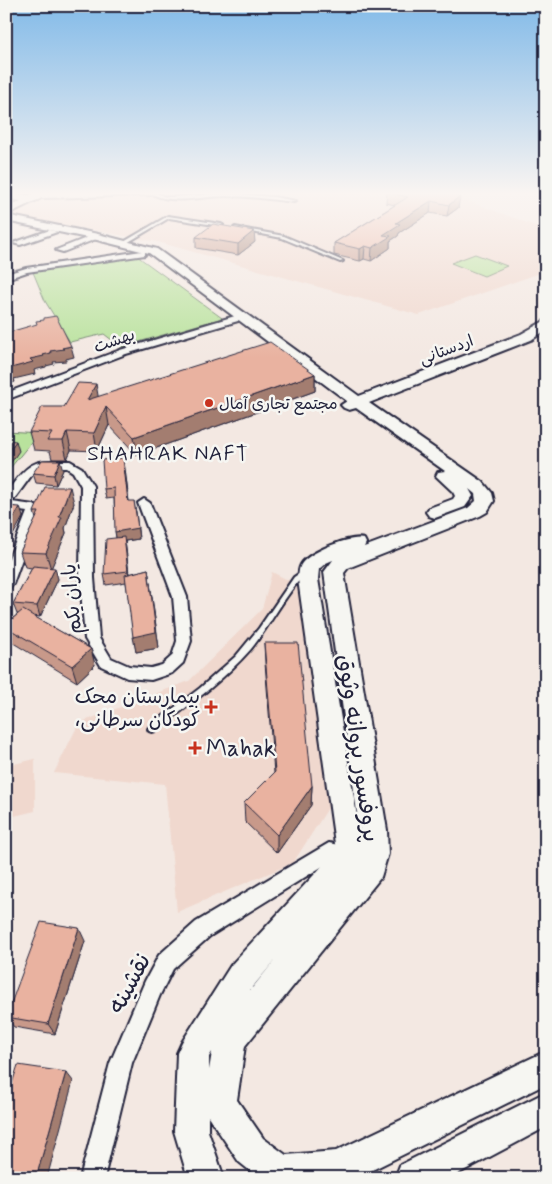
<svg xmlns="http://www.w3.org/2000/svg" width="552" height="1184" font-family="Mynerve,'Playpen Sans Arabic',sans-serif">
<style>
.built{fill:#f0d8ce}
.green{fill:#b9e29d;stroke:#6e826c}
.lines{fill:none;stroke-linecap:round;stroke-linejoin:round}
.lane-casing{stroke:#22223b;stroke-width:4}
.street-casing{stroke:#22223b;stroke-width:4}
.secondary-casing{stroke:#22223b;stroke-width:4}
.primary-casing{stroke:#22223b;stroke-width:4}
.lane{fill:#f6f6f2;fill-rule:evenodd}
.street{fill:#f6f6f2;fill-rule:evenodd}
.secondary{fill:#f6f6f2;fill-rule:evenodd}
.primary{fill:#f6f6f2;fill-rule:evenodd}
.wall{fill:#c8998a;stroke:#22223b}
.shaded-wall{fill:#a37d70;stroke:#22223b}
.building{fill:#e9b2a0;stroke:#22223b}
.poi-dot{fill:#c8321e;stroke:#f6f6f2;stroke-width:2}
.labels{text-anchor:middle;stroke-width:5;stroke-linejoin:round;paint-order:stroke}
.far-street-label{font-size:16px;fill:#22223b;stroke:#f6f6f2}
.far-poi-label{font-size:16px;fill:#22223b;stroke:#f6f6f2;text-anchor:start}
.street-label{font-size:20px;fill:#22223b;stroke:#f6f6f2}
.poi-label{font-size:20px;fill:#22223b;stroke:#f6f6f2;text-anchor:end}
.neighbourhood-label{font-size:21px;letter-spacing:1px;fill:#22223b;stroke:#f6f6f2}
.near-poi-label{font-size:24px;fill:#22223b;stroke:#f6f6f2;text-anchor:start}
.near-street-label{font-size:24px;fill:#22223b;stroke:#f6f6f2}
</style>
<rect width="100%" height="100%" fill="#f3e8e2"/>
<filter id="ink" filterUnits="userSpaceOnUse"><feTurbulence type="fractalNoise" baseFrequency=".02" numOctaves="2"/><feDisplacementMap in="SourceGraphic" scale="10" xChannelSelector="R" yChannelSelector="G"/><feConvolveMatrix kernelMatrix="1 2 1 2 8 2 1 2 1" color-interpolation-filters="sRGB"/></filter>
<g filter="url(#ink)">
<g class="built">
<polygon points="207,193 447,193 546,230 546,271 419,315 158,242 9,215 39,199 51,196 156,196"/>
<polygon points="272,572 304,588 330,805 293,863 177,912 165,784 54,773 79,723 189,681 262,609"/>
<polygon points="35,759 35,811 6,818 6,766"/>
</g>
<g class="green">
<polygon points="475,254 507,266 484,276 451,263"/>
<polygon points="137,256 222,318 121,347 104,334 70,342 45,301 33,272"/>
<polygon points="6,431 39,433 6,473"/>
</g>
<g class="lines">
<g class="lane-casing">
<g id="lane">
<path d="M149,192h4l13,5h8l42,-3h20l38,3 22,4 -2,1c-23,-3 -46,-6 -69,-6 -24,0 -54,10 -76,-4z"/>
<polygon points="168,216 221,224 223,225 221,226 169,218 125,244 122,243"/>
<polygon points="235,227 284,236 343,261 340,262 282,238 236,229 234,228"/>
<path d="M303,571h4l1,2c-3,4 -8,6 -11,10 -17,21 -29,45 -46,66 -28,32 -63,57 -96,82l-3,1 -3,-1 -1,-2 1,-2 51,-39 36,-32 23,-28 35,-51z"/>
</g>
</g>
<g class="street-casing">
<g id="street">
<polygon points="6,221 10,222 12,223 6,226"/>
<polygon points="50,230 57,232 20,245 13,243"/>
<polygon points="89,237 96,239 63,252 56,250"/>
<polygon points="142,251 145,251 145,255 27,272 6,279 6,274 26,268"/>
<polygon points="235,316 239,319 238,321 126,354 6,400 6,393 120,350"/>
<path d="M70,461l12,7 11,18 1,92 5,60 12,20 18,8 22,2 11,-3 10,-9 5,-15 -4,-44 -35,-94 6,-4 6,4 37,94 4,44 -8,22 -11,10 -21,7 -24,-2 -26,-12 -16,-27 -5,-61 1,-92 -8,-14 -6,-4h-25l-8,4 -22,30 22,3 6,4 -27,75 -2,3 -5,2v-23l21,-54 -21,-3c0,-17 0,-16 10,-29 18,-23 28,-19 54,-19z"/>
<polygon points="329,843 357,849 359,855 357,861 350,864 331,861 210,936 173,969 160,995 132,1063 104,1178 80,1178 110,1063 145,981 159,955 196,922"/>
</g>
</g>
<g class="secondary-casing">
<g id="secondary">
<polygon points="40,192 156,192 151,195 41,198 6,215 6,208"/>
<path d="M6,215l92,19 59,15 202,147 162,-62 25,-14v10l-15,10 -162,63 114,79 9,11 2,8 -7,11 -7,4 -132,52 -4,5 43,257 1,24 -7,23 -136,169 -8,54 26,38 23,17 50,-4 210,-100v33l-190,94h-97l-20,-16 -31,-46v15l16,47h-36l-14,-47 3,-78 5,-11 49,-77 105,-114 -38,-272c1,-5 0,-11 4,-16 8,-11 48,-28 62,-24l2,4 -2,4 104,-39 8,-7 -1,-7 -6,-5 4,7 -8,11 -30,11 -6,-2 -3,-4 3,-4 24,-9 2,-3 -2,-4 -17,-16 2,-4 7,-1 -89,-63 -7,2 -5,-2 -3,-3 6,-4 -198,-148 -52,-13 -91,-19zM333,560l-9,12 37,269 -43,-262 1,-10 7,-6zM276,959l-26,31 3,-3zM212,1052l-3,18v-13z"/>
<polygon points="546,1092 546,1127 450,1178 395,1178 400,1165"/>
</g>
</g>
<g class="primary-casing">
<path id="primary" d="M6,192c10,0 21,7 29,0h10v3c-9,10 -27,7 -39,2z"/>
</g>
<use href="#lane" class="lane"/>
<use href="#street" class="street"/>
<use href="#secondary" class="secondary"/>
<use href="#primary" class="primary"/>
</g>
<g class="wall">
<polygon points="387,192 458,192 458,208 447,216 430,213 399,233 398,236 390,241 390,248 371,261 364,259 360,261 334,255 334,243 395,205 386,203"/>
<polygon points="196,237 255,242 238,255 196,248"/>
<polygon points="315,374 315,391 137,455 109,425 97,451 71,450 67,459 52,459 50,451 34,450 29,432 64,407 98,397"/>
<polygon points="123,458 129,501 136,511 139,539 125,541 129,574 148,569 159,648 136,652 126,582 106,585 104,574 116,538 114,498 106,499 104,489"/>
<polygon points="63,470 56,485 36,483 33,473"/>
<polygon points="74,503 65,528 66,533 51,568 58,579 40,617 33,616 91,649 95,665 77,682 10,641 6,632 6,624 18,614 17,614 13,604 32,568 25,567 20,552 36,519 34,512"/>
<polygon points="264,643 312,786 311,805 277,853 245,822 244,803 274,773 265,663"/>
<polygon points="85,941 55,1034 14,1027 6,1017 6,1016"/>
</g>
<g class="shaded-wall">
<polygon points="460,196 458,208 447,216 449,205"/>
<polygon points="431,201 430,213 399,233 398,236 390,241 390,248 371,261 372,248 383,235 396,223"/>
<polygon points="254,231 255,242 238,255 238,244"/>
<polygon points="365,246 364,259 360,261 360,249"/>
<polygon points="71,346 74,357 66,359 66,361 53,362 54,364 46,366 46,367 34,370 35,374 14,379 15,382 6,385 6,372 11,368 30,359 43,355 50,351"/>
<polygon points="315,374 315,391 137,455 134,437"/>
<polygon points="96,384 99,401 87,400"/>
<polygon points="106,407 109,425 97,451 94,433"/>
<polygon points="67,432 71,450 67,459 63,441"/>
<polygon points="16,441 19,451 6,470 6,455"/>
<polygon points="123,458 125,468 130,511 128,501"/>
<polygon points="60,460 63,470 56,485 54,475"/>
<polygon points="70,487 74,503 65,528 66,533 51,569 46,553"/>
<polygon points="134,501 139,539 125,541 130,582 128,571 117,542 115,532"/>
<polygon points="20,507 23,517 6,548 6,531"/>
<polygon points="55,568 58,579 40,617 37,606"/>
<polygon points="148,569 159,648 136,652 133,637"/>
<polygon points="91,649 95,665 77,682 72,666"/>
<polygon points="312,786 311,805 277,853 277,835"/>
<polygon points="79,928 85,941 55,1034 48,1024"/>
<polygon points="66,1072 73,1081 47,1178 36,1178"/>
</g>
<g class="building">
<polygon points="387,192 458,192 460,196 449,205 431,201 396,223 400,224 383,235 391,236 372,248 365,246 360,249 334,243 408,197"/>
<polygon points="213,224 254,231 238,244 196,237"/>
<polygon points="56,316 71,346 62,348 64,349 50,351 51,353 43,355 44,356 30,359 33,362 11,368 12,370 6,372 6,333 37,324 36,321 44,320 44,318"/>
<polygon points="270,342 315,374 134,437 106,407 94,433 67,432 63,441 47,441 52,433 29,432 42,407 64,407 78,383 96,384 87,400"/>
<polygon points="6,440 16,441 6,455"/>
<polygon points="123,458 128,501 134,501 138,528 115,532 114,488 104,489 102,460"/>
<polygon points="42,460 60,460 54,475 33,473"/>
<polygon points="45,487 70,487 59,517 62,517 46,553 20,552 39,512 34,512"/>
<polygon points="6,506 20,507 6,531"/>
<polygon points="124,537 128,571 104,574 106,539"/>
<polygon points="33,566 55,568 37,606 13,604"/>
<polygon points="148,569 156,632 133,637 125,575"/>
<polygon points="23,610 91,649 72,666 6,627 6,624"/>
<polygon points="264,643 298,643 312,786 277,835 244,803 275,772"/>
<polygon points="41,922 79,928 48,1024 6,1017"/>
<polygon points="18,1065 66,1072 36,1178 6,1178 6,1102"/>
</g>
</g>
<linearGradient id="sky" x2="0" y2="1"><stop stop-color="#82bae8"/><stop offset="0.54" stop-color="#faf5f2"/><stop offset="1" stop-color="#faf5f2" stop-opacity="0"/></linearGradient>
<rect width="552" height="358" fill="url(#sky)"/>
<g class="poi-dot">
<circle cx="209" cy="403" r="5"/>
<path d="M208.5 699.5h5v5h5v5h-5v5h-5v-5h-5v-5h5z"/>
<path d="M192.5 740.5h5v5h5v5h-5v5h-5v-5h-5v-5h5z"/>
</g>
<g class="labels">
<g class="far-street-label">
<text transform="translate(114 340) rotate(-19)" y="6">بهشت</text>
<text transform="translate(446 349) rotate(-21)" y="6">اردستانی</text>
</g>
<g class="far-poi-label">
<text x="219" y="409">مجتمع تجاری آمال</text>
</g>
<g class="street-label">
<text transform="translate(71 599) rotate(-95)" y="7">یاران یکم</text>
</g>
<g class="poi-label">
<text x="200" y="703">بیمارستان محک<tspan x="200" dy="23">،کودکان سرطانی</tspan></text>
</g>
<g class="neighbourhood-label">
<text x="168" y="460">SHAHRAK NAFT</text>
</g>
<g class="near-poi-label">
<text x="206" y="756">Mahak</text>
</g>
<g class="near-street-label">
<text transform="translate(359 748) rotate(82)" y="8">پروفسور پروانه وثوق</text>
<text transform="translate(129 983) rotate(-62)" y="8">نقشینه</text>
</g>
</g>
<rect width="552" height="1184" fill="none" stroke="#f6f6f2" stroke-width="25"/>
<rect x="12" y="12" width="527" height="1159" fill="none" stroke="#22223b" stroke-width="2" filter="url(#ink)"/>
</svg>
